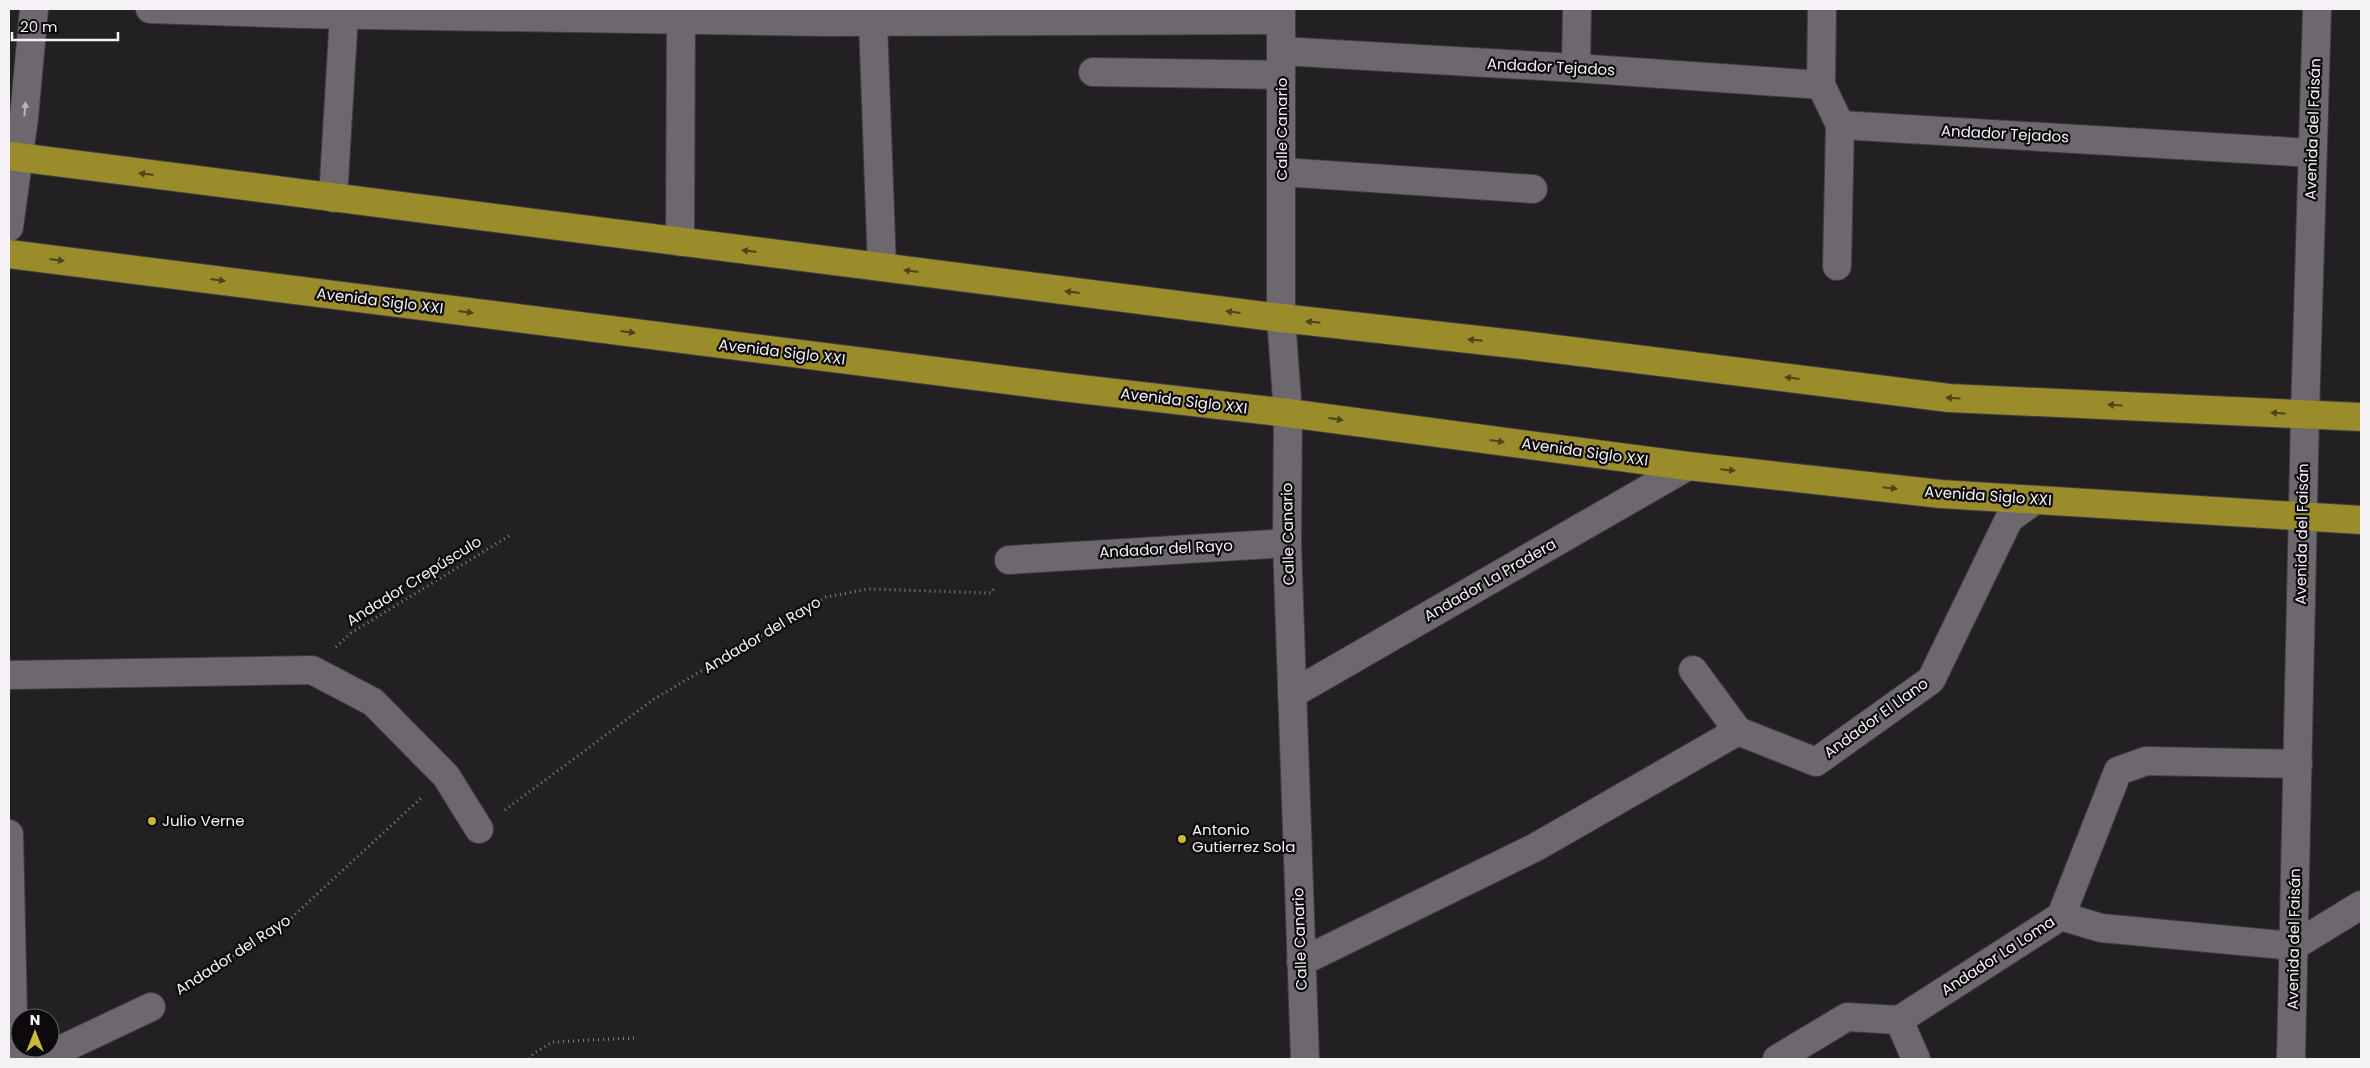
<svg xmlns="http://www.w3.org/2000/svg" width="2370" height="1068" font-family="Poppins,sans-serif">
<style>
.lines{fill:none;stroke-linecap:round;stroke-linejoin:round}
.minor-casing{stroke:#403d41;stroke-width:30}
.highway-casing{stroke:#403d41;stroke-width:30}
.path{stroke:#878588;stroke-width:3;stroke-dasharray:1 4;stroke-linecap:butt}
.minor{stroke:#6c686d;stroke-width:28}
.highway{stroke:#9a8b2b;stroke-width:28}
.oneway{fill:#b7b4b8}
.oneway2{fill:#4c441a}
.poi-dot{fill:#cdb938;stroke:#0c0a0c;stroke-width:2}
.labels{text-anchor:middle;stroke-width:4.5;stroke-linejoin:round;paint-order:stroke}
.street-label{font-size:15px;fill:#f4f2f5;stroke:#0c0a0c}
.poi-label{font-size:15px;fill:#f4f2f5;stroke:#0c0a0c;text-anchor:start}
</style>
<rect width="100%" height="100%" fill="#232024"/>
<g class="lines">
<g class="minor-casing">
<g id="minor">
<polyline points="150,9 304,14 827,22 1281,20"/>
<polyline points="1281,9 1281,318 1288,413 1287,543 1305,1059"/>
<polyline points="1822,9 1821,85 1840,125 1837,266"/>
<polyline points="873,22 882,267"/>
<polyline points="1281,51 1576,68 1821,85"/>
<polyline points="1576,68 1577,9"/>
<polyline points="1093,72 1281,75"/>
<polyline points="1840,125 2312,153"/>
<polyline points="1283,172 1533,189"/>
<polyline points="333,198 344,15"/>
<polyline points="9,227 24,118 34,9"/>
<polyline points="680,242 681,20"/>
<polyline points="1009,560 1287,543"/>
<polyline points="1693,670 1738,731 1816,762 1931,680 2009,519 2035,500"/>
<polyline points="9,675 312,670 373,702 446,776 479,829"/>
<polyline points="1292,694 1688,466"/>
<polyline points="9,834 14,1059"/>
<polyline points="2061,916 2118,771 2146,761 2298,764"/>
<polyline points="1301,962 1536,847 1738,731"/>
<polyline points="1899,1020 2061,916 2101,928 2294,946 2361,905"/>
<polyline points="1899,1020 1916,1059"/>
<polyline points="41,1059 151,1007"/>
<polyline points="1777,1059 1847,1017 1899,1020"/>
<polyline points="2291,1059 2305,414 2317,9"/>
</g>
</g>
<g class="highway-casing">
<g id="highway">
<polyline points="9,156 1281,318 1523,345 1949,398 2361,417"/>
<polyline points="9,254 1063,387 1288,413 1688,466 1941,494 2361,520"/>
</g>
</g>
<g class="path">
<polyline points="336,647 351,633 509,536"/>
<polyline points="505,810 654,699 826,597 868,589 991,593 995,587"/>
<polyline points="178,991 289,920 421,798"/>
<polyline points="529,1059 533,1054 552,1042 636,1038"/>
</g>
<use href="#minor" class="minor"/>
<use href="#highway" class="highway"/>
</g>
<defs><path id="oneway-solid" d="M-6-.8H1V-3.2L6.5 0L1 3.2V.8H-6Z" transform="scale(1.25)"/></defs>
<use class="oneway" href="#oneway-solid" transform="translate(25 109) rotate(-85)"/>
<g class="oneway2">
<use href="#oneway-solid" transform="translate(146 174) rotate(-173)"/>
<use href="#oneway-solid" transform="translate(749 251) rotate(-173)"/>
<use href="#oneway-solid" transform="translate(57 260) rotate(7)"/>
<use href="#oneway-solid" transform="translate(911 271) rotate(-173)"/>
<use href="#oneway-solid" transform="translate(218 280) rotate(7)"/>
<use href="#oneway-solid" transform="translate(1072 292) rotate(-173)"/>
<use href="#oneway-solid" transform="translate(466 312) rotate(7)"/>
<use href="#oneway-solid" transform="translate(1233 312) rotate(-173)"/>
<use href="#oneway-solid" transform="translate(1313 322) rotate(-174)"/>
<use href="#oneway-solid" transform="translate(628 332) rotate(7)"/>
<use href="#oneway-solid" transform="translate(1475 340) rotate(-174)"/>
<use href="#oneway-solid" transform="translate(1792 378) rotate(-173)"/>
<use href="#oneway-solid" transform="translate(1953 398) rotate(-176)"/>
<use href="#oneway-solid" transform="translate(2115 405) rotate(-177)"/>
<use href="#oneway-solid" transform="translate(2278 413) rotate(-177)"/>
<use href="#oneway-solid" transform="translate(1336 419) rotate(8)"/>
<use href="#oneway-solid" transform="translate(1497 441) rotate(8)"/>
<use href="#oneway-solid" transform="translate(1728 470) rotate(6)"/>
<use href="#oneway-solid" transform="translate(1890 488) rotate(6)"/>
</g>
<g class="poi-dot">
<circle cx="152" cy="821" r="5"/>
<circle cx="1182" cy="839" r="5"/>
</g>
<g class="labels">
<g class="street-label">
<text transform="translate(1551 67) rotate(3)" y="5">Andador Tejados</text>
<text transform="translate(1282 129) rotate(-90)" y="5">Calle Canario</text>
<text transform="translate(2313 129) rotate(-88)" y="5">Avenida del Faisán</text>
<text transform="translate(2005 134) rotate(3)" y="5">Andador Tejados</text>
<text transform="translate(380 301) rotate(7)" y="5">Avenida Siglo XXI</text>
<text transform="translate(782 352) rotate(7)" y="5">Avenida Siglo XXI</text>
<text transform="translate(1184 401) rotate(7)" y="5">Avenida Siglo XXI</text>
<text transform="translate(1585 452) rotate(8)" y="5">Avenida Siglo XXI</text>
<text transform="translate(1988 496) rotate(4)" y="5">Avenida Siglo XXI</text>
<text transform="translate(1288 534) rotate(-91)" y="5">Calle Canario</text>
<text transform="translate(2302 534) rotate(-89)" y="5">Avenida del Faisán</text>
<text transform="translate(1166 549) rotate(-3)" y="5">Andador del Rayo</text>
<text transform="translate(1490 580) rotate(-30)" y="5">Andador La Pradera</text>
<text transform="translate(414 581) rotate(-32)" y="5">Andador Crepúsculo</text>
<text transform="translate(762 635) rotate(-31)" y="5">Andador del Rayo</text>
<text transform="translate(1876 718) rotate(-36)" y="5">Andador El Llano</text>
<text transform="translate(1300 939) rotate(-92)" y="5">Calle Canario</text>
<text transform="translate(2294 939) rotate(-89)" y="5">Avenida del Faisán</text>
<text transform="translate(233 955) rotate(-33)" y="5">Andador del Rayo</text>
<text transform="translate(1998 956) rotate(-33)" y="5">Andador La Loma</text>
</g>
<g class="poi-label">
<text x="162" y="826">Julio Verne</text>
<text x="1192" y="835">Antonio<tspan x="1192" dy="17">Gutierrez Sola</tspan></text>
</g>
</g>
<rect width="2370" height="1068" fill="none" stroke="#f4f2f5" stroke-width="20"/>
<g transform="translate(35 1033)"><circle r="24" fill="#0c0a0c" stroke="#696769"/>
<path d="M0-4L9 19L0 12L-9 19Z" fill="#cdb938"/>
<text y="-8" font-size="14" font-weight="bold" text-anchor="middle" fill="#f4f2f5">N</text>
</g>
<path d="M12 32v8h106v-8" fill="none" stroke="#f4f2f5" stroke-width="2.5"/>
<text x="20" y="32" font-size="15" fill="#f4f2f5" stroke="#0c0a0c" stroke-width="4" paint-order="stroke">20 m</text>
</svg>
